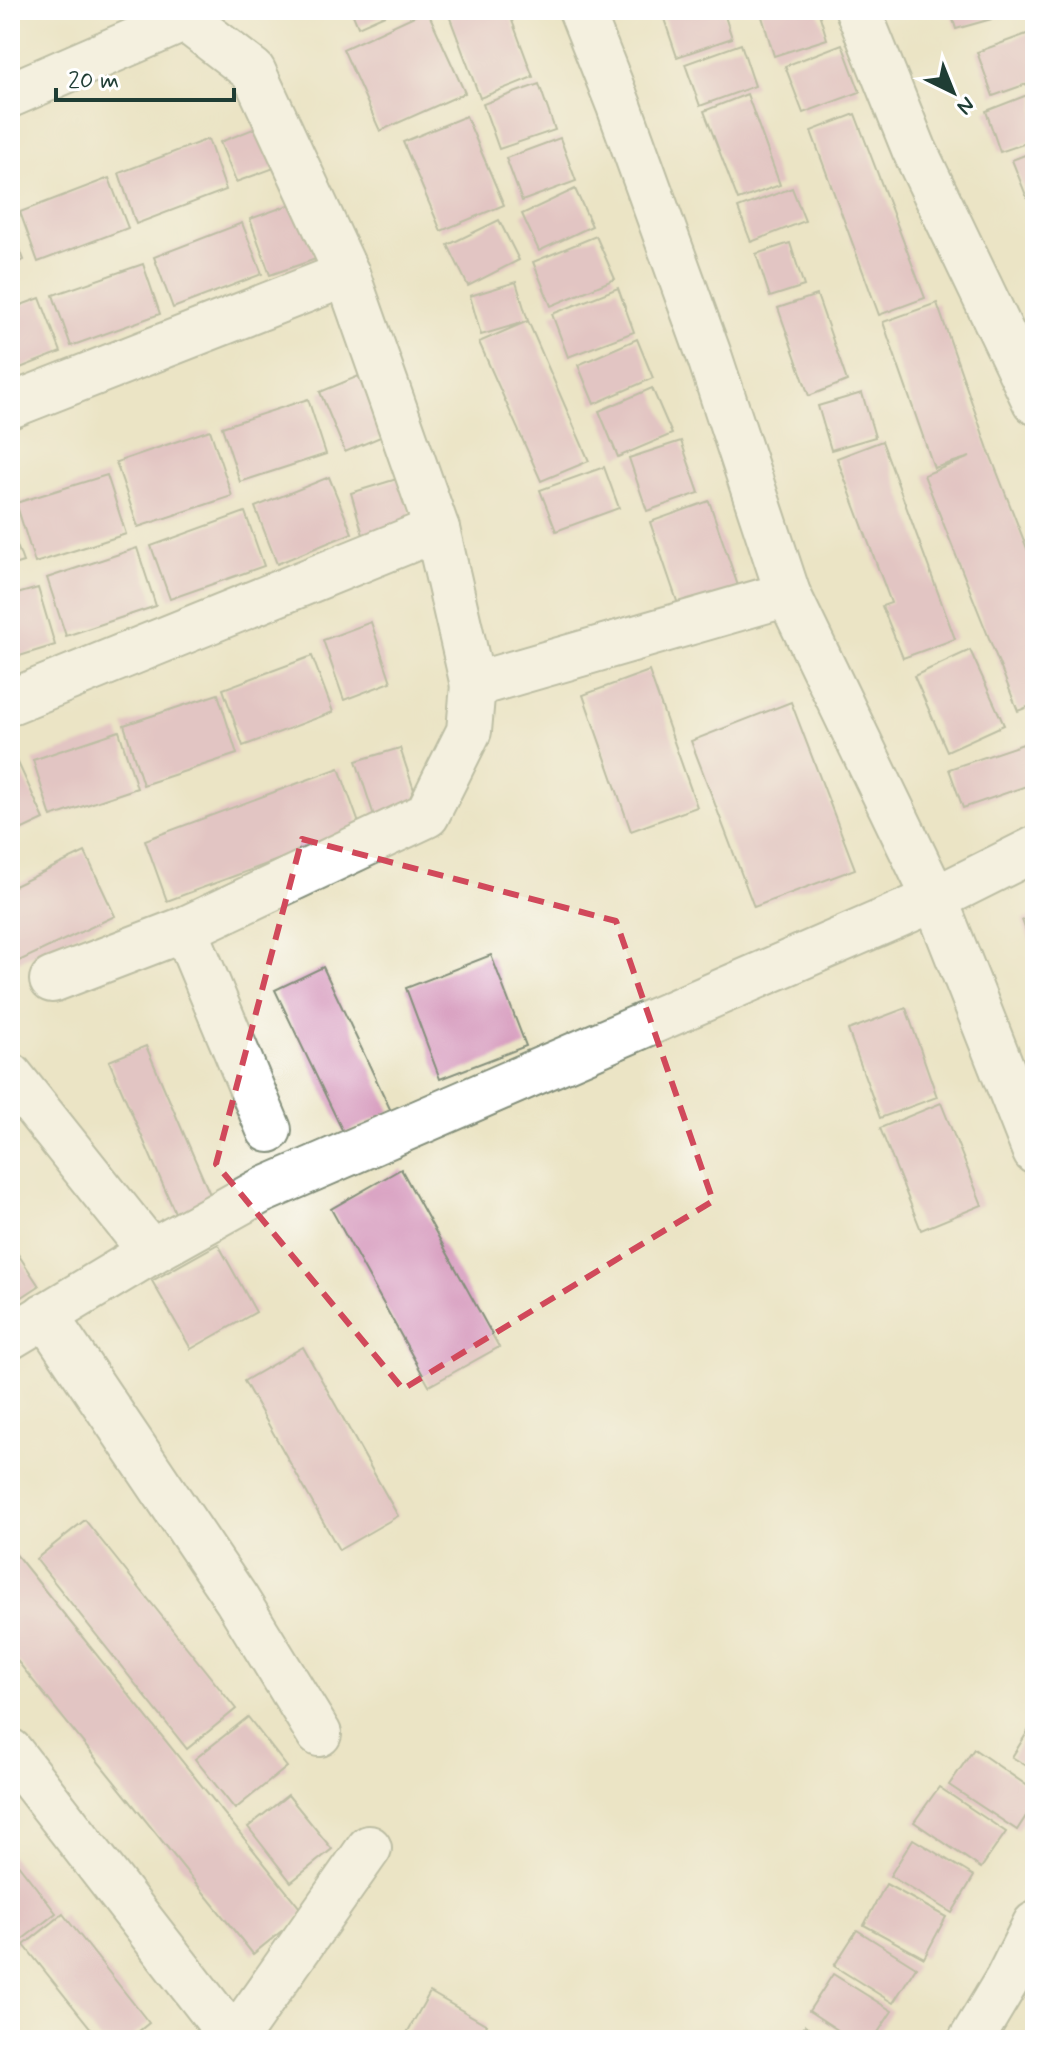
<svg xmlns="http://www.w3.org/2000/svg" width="1045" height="2050" font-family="Mynerve,sans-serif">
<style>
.building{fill:#d89fc0}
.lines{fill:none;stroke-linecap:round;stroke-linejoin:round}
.minor-casing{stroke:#85907c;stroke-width:48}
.minor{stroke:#fff;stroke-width:44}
.marked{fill:none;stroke:#d1495b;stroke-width:6;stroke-dasharray:16 10;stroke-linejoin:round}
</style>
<rect width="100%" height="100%" fill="#fff"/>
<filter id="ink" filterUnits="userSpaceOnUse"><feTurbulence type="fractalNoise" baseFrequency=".0125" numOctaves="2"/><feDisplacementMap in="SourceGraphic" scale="16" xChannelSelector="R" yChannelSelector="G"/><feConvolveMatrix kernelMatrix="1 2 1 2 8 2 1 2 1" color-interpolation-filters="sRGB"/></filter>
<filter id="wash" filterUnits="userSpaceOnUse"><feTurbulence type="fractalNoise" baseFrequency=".006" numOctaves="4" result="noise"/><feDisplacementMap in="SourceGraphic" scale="32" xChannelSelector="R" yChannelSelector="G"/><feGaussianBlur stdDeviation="1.8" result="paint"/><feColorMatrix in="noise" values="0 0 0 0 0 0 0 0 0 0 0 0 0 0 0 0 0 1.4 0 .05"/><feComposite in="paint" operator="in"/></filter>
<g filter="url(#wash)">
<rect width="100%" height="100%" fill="#ebe4c5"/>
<g id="blocks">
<g class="building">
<polygon points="351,10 396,10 358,27"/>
<polygon points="427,10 465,93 380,131 343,49"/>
<polygon points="447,10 508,10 533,77 480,98"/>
<polygon points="661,10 723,10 732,38 677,57"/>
<polygon points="760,10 818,10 827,39 774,56"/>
<polygon points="950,10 992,10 995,18 956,29"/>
<polygon points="1035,31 1035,81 993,96 977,52"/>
<polygon points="741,44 755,86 700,106 685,64"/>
<polygon points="842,44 860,92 803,113 785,66"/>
<polygon points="539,84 555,130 499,149 483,104"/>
<polygon points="1035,92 1035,140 1000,152 986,111"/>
<polygon points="747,94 780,185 738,200 704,111"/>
<polygon points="855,114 925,298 879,315 811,131"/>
<polygon points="466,116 504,205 441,231 403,142"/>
<polygon points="269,123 285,164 236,182 220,142"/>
<polygon points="560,138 576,181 522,201 506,158"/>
<polygon points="208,139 226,190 136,224 119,173"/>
<polygon points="1035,151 1035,218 1012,160"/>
<polygon points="109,178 128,228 38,262 20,212"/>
<polygon points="792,188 805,221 751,242 738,208"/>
<polygon points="575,189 592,226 539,251 522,214"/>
<polygon points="297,202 316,259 270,275 250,219"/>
<polygon points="499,220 519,260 468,286 448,245"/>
<polygon points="242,223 262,274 173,308 154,257"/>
<polygon points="10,224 24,260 10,265"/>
<polygon points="596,236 615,279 551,306 533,262"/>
<polygon points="790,243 804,286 770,297 756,254"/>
<polygon points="143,264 160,314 71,346 53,295"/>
<polygon points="516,282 528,321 589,461 541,481 479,342 528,321 481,335 470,296"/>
<polygon points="618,288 634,332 568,357 552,314"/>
<polygon points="817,295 847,381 809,396 778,308"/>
<polygon points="40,298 61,352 10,372 10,309"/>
<polygon points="937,303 988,449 1035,569 1035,704 1018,711 924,475 970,457 934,468 883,322"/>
<polygon points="637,339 653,378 594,404 578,365"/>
<polygon points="366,373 390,433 345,452 320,392"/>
<polygon points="652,388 672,434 618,457 599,411"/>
<polygon points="862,393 875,437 831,450 818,406"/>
<polygon points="308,399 326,454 240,482 222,427"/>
<polygon points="210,430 232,496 138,527 116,462"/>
<polygon points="681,441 699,493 647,511 629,458"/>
<polygon points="882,441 955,639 903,658 882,606 891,603 837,458"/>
<polygon points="604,467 619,508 556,531 540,490"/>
<polygon points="107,475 126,534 35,563 16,503"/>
<polygon points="329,477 352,533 277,564 255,507"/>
<polygon points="400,478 413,522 364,538 351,493"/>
<polygon points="709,501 739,589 680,610 650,522"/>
<polygon points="245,512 264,566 170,599 151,546"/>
<polygon points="10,526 23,562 10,566"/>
<polygon points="137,548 156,606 66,636 47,578"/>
<polygon points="38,588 55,645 10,659 10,596"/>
<polygon points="371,622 391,682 344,700 323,640"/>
<polygon points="970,650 1004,725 947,751 914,676"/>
<polygon points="312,656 333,712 243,746 223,689"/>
<polygon points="649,671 697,807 631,831 583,695"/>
<polygon points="218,694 237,754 143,785 124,725"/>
<polygon points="791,702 855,869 754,907 691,741"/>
<polygon points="119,731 137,788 51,817 33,760"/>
<polygon points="1035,740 1035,783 963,808 949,769"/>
<polygon points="400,748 421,811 377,825 356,761"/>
<polygon points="14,754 44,819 10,835 10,756"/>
<polygon points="339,768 361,829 167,901 145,840"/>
<polygon points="85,852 115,916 19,961 10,943 10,888"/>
<polygon points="1035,915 1035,955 1022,920"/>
<polygon points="491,955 526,1046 440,1079 406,988"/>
<polygon points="323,967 391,1111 344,1134 275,990"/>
<polygon points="906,1008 937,1097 880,1118 848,1030"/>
<polygon points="146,1046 212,1199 176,1215 109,1061"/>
<polygon points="941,1103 982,1205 921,1230 880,1128"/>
<polygon points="401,1169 499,1347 429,1386 331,1209"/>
<polygon points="10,1242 39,1286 10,1305"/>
<polygon points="218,1244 256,1312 191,1349 152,1281"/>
<polygon points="303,1347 398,1516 339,1550 244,1381"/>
<polygon points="85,1520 236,1709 187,1749 36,1559"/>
<polygon points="10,1547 304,1913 253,1954 10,1652"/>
<polygon points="248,1717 287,1767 235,1809 195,1759"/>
<polygon points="1035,1720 1035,1771 1012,1757"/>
<polygon points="974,1749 1035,1791 1035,1802 1017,1830 949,1785"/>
<polygon points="939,1787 1006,1832 981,1868 914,1822"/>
<polygon points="288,1795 332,1849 291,1882 248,1827"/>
<polygon points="913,1839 974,1876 952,1913 890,1876"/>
<polygon points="10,1854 56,1913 10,1949"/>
<polygon points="886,1884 946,1917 924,1958 864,1925"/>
<polygon points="63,1914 149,2023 128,2040 100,2040 24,1945"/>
<polygon points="857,1930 916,1967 893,2003 834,1966"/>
<polygon points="833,1974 892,2011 873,2040 853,2040 809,2011"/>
<polygon points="430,1992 487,2025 479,2040 403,2040"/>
<polygon points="805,2025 832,2040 796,2040"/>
</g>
</g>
</g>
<g filter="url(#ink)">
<use href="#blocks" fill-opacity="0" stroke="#85907c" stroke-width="2"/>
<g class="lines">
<g class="minor-casing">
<g id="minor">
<polyline points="581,10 619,106 710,358 788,594 935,899 1035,1152"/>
<polyline points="858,10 914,149 1035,402"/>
<polyline points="10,95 185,19 253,71 347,274 437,529 473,685 788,594"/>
<polyline points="10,406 347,274"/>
<polyline points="10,702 437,529"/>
<polyline points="185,929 269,1130"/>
<polyline points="52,980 185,929 427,815 469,731 473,685"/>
<polyline points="10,1075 151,1252"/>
<polyline points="45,1315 237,1600 319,1734"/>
<polyline points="10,1337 151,1252 259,1192 935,899 1035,849"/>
<polyline points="10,1751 234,2040"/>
<polyline points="234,2040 369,1848"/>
<polyline points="971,2040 1007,1980 1035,1924"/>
</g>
</g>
<use href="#minor" class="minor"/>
</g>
</g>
<path d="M0 0H1045V2050H0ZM302,839l314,82 97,280 -310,188 -187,-225z" fill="#ebe4c5" fill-opacity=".55" fill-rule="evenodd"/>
<path class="marked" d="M302,839l314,82 97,280 -310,188 -187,-225z"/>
<rect width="1045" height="2050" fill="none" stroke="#fff" stroke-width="40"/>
<g transform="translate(953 92) rotate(137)" stroke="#ffffff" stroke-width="6" paint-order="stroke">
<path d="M0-6L14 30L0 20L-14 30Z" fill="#1f3d34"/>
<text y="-12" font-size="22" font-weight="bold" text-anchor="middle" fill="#1f3d34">N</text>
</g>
<path d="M56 88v12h178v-12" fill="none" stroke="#1f3d34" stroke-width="4"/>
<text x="68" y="88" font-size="24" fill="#1f3d34" stroke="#ffffff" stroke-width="6" paint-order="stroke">20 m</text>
</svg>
